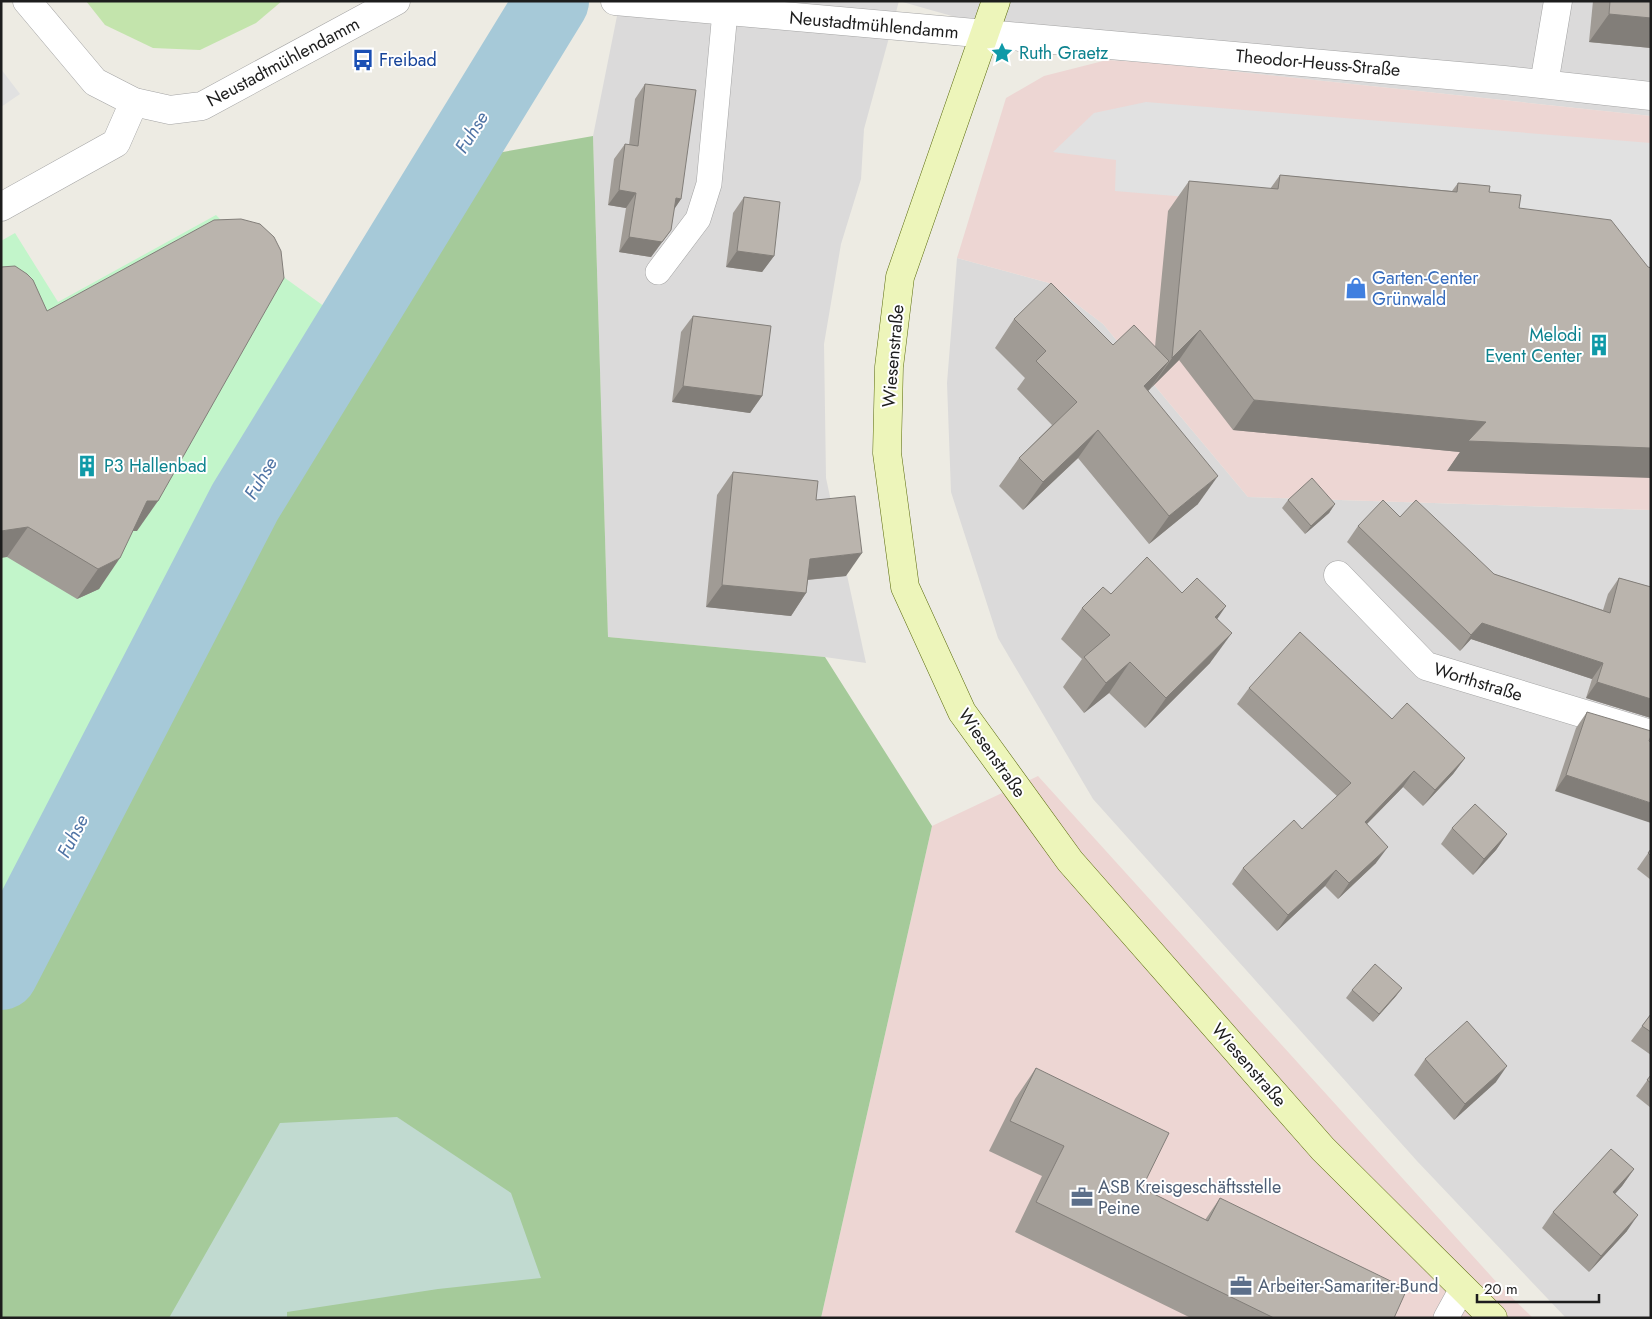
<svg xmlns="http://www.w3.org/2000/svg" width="1652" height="1319" font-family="Jost,sans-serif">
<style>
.residential{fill:#dbdada}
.commercial{fill:#edd6d3}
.grass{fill:#c3e4ac}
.forest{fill:#a5ca9a}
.wetland{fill:#c1dad0}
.park{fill:#c2f5ca}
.parking{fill:#e1e1e1}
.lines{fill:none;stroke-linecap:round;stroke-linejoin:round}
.river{stroke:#a6c9d8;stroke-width:74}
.lane-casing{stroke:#a4a4a4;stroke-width:26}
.street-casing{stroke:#a4a4a4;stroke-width:29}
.secondary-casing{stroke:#5a6b0c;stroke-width:29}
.lane{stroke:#fff;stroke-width:25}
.street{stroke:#fff;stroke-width:28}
.secondary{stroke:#edf5ba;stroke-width:28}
.wall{fill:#a09b95}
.shaded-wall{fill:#827e79}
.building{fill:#bab4ad;stroke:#827e79}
.labels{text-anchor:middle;stroke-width:4;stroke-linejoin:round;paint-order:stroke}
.street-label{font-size:18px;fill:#1d1d1d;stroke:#fff}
.culture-label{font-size:18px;fill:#0d838f;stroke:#fff;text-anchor:start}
.transit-label{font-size:18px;fill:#164399;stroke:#fff;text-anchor:start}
.shop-label{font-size:18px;fill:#366cbe;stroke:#fff;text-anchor:start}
.service-label{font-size:18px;fill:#4e5e75;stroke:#fff;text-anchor:start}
.water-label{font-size:19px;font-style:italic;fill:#5074a5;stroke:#fff}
</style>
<rect width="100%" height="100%" fill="#edebe3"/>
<g class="residential">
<polygon points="620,1 1651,1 1651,116 1156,63 1107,60 899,1 864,129 861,179 841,244 824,344 826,478 866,663 825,657 608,637 593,136"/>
<polygon points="957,258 1049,283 1103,324 1248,497 1651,510 1651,1318 1566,1318 1417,1161 1093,799 998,638 951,492 947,383"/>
</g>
<g class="commercial">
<polygon points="1107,60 1156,63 1651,116 1651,510 1248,497 1103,324 1049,283 957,258 1006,98 1044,76"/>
<polygon points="1038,776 1500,1286 1533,1318 821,1318 932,826"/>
</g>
<polygon class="grass" points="86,1 282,1 256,23 200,50 153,48 105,25"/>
<polygon class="forest" points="593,136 608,637 825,657 932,826 821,1318 1,1318 1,915 230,505 430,165"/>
<polygon class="wetland" points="397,1117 511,1193 541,1278 438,1289 287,1312 287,1318 169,1318 280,1123"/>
<polygon class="park" points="216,215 260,260 339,317 1,917 1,241 15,233 58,302"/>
<g class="parking">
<polygon points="1,69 20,94 1,107"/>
<polygon points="1146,102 1651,143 1651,296 1428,217 1115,191 1116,160 1053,152 1094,113"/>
</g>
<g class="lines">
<polyline class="river" points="1,973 245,502 552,1"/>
<g class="lane-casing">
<g id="lane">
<polyline points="658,272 698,219 709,184 726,1"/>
<polyline points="1446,1318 1463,1287"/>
</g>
</g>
<g class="street-casing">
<g id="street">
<polyline points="27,1 95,82 134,102 170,110 202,106 396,1"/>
<polyline points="615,1 1504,80 1651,96"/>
<polyline points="1544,84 1558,1"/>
<polyline points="1,207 116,143 134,102"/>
<polyline points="1338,575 1426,666 1651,734"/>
</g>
</g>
<g class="secondary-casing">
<polyline id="secondary" points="996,1 900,277 889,367 887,453 905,587 962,712 1070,861 1323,1149 1493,1318"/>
</g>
<use href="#lane" class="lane"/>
<use href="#street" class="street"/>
<use href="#secondary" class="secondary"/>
</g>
<g class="wall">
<polygon points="1593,1 1651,1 1651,48 1589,42"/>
<polygon points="645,84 681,199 674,209 671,230 651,257 619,252 626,208 608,205 614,159 625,144 629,145 635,99"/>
<polygon points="1280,175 1452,191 1458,183 1489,192 1519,208 1648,267 1447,471 1460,452 1233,430 1179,360 1148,391 1198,504 1149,544 1078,458 1023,510 999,486 1019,458 1052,425 1017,389 1025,378 995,348 1014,319 1113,345 1155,347 1168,211 1189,181 1270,189"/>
<polygon points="744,197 774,256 762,272 726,267 733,213"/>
<polygon points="1,267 137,531 133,531 99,589 77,599 7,557"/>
<polygon points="693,316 762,396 750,413 672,402 681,332"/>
<polygon points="733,472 816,500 846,576 808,580 806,593 791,616 706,607 717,495"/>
<polygon points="1288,500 1335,504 1329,513 1305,534 1282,508"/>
<polygon points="1400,517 1494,574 1603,610 1608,594 1619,578 1651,587 1651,718 1586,698 1592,679 1471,639 1460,651 1347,542 1358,526"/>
<polygon points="1182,593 1217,619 1210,663 1145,728 1109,693 1084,713 1063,687 1082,659 1061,639 1082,608 1111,594"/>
<polygon points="1249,688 1392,719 1465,758 1453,774 1423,806 1403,787 1367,824 1376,863 1338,899 1325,886 1277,931 1232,884 1243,868 1302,829 1337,796 1237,704"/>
<polygon points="1587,712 1649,741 1555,791 1576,728"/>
<polygon points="1452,828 1507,834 1496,850 1473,875 1441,844"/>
<polygon points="1651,849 1651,880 1637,869"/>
<polygon points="1402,988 1396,996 1373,1022 1346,998 1352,990"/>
<polygon points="1651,1014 1651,1055 1631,1041"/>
<polygon points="1425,1059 1496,1082 1454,1120 1414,1075"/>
<polygon points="1036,1068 1142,1188 1205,1220 1220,1198 1394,1318 1191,1318 1015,1232 1042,1176 989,1151 1015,1099"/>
<polygon points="1651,1075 1651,1108 1636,1096"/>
<polygon points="1634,1169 1622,1186 1615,1194 1627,1231 1589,1272 1542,1228 1553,1212"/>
</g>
<g class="shaded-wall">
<polygon points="1609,14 1651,18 1651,48 1589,42"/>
<polygon points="619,190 636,193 626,208 608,205"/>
<polygon points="676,198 681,199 671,214"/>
<polygon points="671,230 651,257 619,252 629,237"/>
<polygon points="737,251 774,256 762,272 726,267"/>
<polygon points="1200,330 1179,360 1151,388 1172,358"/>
<polygon points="1169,361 1150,389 1124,414 1144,386"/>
<polygon points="683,386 762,396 750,413 672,402"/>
<polygon points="1254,400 1486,422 1651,448 1651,478 1447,471 1460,452 1233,430"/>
<polygon points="1098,430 1078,458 1023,510 1043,482"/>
<polygon points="1218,476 1198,504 1149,544 1169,516"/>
<polygon points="147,501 158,501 137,531 126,531"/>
<polygon points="1335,504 1329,513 1305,534 1311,526"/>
<polygon points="28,527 7,557 1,558 1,531"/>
<polygon points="862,553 846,576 794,581 810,559"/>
<polygon points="120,558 99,589 77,599 98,569"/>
<polygon points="722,585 806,593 791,616 706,607"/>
<polygon points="1226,606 1205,637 1215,617"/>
<polygon points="1482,623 1603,663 1592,679 1471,639 1460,651 1471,635"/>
<polygon points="1232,633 1210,663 1145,728 1166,698"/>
<polygon points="1130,662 1109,693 1084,713 1106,683"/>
<polygon points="1597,682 1651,699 1651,718 1586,698"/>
<polygon points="1465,758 1453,774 1423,806 1435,790"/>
<polygon points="1414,771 1403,787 1353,838 1365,822"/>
<polygon points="1566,775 1651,803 1651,823 1555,791"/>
<polygon points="1507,834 1496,850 1473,875 1484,859"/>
<polygon points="1388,847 1376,863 1338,899 1349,883"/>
<polygon points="1336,870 1325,886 1277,931 1288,915"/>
<polygon points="1402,988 1396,996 1373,1022 1379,1014"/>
<polygon points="1507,1066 1496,1082 1454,1120 1465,1104"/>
<polygon points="1634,1169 1622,1186 1602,1208 1613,1192"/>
<polygon points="1638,1215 1627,1231 1589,1272 1601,1256"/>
</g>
<g class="building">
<polygon points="1610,1 1651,1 1651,18 1609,14"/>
<polygon points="645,84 696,90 681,199 676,198 671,230 662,242 629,237 636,193 619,190 625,144 638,146"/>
<polygon points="1280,175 1457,192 1458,183 1490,186 1489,192 1521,195 1519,208 1611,220 1648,267 1651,268 1651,448 1468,441 1486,422 1254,400 1200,330 1172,358 1189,181 1278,189"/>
<polygon points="744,197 780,202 774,256 737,251"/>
<polygon points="241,219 260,224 274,237 281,251 284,278 158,501 147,501 120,558 98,569 28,527 1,531 1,267 15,266 27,274 33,280 47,311 214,220"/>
<polygon points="1051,283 1113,345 1134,325 1169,361 1144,386 1218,476 1169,516 1098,430 1043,482 1019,458 1077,402 1036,361 1046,351 1014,319"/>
<polygon points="693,316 771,326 762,396 683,386"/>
<polygon points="733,472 818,481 816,500 855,496 862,553 810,559 806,593 722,585"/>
<polygon points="1312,478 1335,504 1311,526 1288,500"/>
<polygon points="1383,500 1400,517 1416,500 1494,574 1610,613 1619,578 1651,587 1651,699 1597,682 1603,663 1482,623 1471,635 1358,526"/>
<polygon points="1147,557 1182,593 1197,578 1226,606 1215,617 1232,633 1166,698 1130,662 1106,683 1084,657 1110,635 1082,608 1103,587 1111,594"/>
<polygon points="1300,632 1392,719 1407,703 1465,758 1435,790 1414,771 1365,822 1388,847 1349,883 1336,870 1288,915 1243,868 1294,820 1302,829 1351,783 1249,688"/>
<polygon points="1587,712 1651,731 1651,736 1649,741 1651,742 1651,803 1566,775"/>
<polygon points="1475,804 1507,834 1484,859 1452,828"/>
<polygon points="1651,849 1651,856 1648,853"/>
<polygon points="1375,964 1402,988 1379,1014 1352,990"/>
<polygon points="1651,1014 1651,1032 1642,1026"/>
<polygon points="1467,1021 1507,1066 1465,1104 1425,1059"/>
<polygon points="1036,1068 1169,1133 1142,1188 1208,1221 1220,1198 1407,1289 1394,1318 1274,1318 1036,1202 1064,1146 1010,1121"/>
<polygon points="1651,1075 1651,1083 1647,1080"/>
<polygon points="1611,1149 1634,1169 1613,1192 1638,1215 1601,1256 1553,1212"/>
</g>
<defs>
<g id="sight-bare" transform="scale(1.725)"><path d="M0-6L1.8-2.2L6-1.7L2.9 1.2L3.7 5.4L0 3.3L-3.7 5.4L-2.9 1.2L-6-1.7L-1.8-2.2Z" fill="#0f9aa8" stroke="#fff" stroke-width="2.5" paint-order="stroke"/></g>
<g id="bus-bare" transform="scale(1.725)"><path d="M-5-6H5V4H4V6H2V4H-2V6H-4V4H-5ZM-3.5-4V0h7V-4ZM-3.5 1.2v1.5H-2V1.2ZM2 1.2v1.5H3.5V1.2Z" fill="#1a4fb4" stroke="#fff" stroke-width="2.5" paint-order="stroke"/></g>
<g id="shop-bare" transform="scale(1.725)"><path d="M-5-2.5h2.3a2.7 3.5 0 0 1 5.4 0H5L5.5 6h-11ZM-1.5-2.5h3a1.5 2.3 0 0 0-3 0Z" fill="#3f7fe0" stroke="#fff" stroke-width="2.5" paint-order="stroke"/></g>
<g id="building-bare" transform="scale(1.725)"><path d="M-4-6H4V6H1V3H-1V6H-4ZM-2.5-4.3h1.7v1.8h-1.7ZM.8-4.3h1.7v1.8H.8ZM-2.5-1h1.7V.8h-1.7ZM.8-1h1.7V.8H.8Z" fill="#0f9aa8" stroke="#fff" stroke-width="2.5" paint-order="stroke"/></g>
<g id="office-bare" transform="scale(1.725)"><path d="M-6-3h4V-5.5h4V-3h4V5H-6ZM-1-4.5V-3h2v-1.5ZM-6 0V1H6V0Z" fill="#5c6f8a" stroke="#fff" stroke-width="2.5" paint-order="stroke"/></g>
</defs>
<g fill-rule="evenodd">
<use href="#sight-bare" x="1002" y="53"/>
<use href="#bus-bare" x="363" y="60"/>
<use href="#shop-bare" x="1356" y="288"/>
<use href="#building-bare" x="1599" y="345"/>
<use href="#building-bare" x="87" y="466"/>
<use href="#office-bare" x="1082" y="1197"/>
<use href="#office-bare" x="1241" y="1286"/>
</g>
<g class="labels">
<g class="street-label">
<text transform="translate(874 25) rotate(5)" y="6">Neustadtmühlendamm</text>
<text transform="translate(283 62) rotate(-28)" y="6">Neustadtmühlendamm</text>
<text transform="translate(1318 63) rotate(5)" y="6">Theodor-Heuss-Straße</text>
<text transform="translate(893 356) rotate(-85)" y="6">Wiesenstraße</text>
<text transform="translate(1478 682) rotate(17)" y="6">Worthstraße</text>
<text transform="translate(992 753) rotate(55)" y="6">Wiesenstraße</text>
<text transform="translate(1249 1065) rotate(49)" y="6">Wiesenstraße</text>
</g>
<g class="culture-label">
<text x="1019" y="59">Ruth Graetz</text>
<text x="1582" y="341" text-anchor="end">Melodi<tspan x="1582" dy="21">Event Center</tspan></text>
<text x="104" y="472">P3 Hallenbad</text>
</g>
<g class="transit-label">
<text x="379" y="66">Freibad</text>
</g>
<g class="shop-label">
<text x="1372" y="284">Garten-Center<tspan x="1372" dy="21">Grünwald</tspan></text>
</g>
<g class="service-label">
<text x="1098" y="1193">ASB Kreisgeschäftsstelle<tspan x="1098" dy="21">Peine</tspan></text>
<text x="1258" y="1292">Arbeiter-Samariter-Bund</text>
</g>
<g class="water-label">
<text transform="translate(471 132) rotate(-58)" y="7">Fuhse</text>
<text transform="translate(260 478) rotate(-59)" y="7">Fuhse</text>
<text transform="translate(72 836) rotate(-63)" y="7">Fuhse</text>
</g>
</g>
<rect width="1652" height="1319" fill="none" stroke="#1d1d1d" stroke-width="5"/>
<path d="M1477 1294v8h122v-8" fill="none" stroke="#1d1d1d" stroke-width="2.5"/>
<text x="1484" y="1294" font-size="15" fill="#1d1d1d" stroke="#ffffff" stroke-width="4" paint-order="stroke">20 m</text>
</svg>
